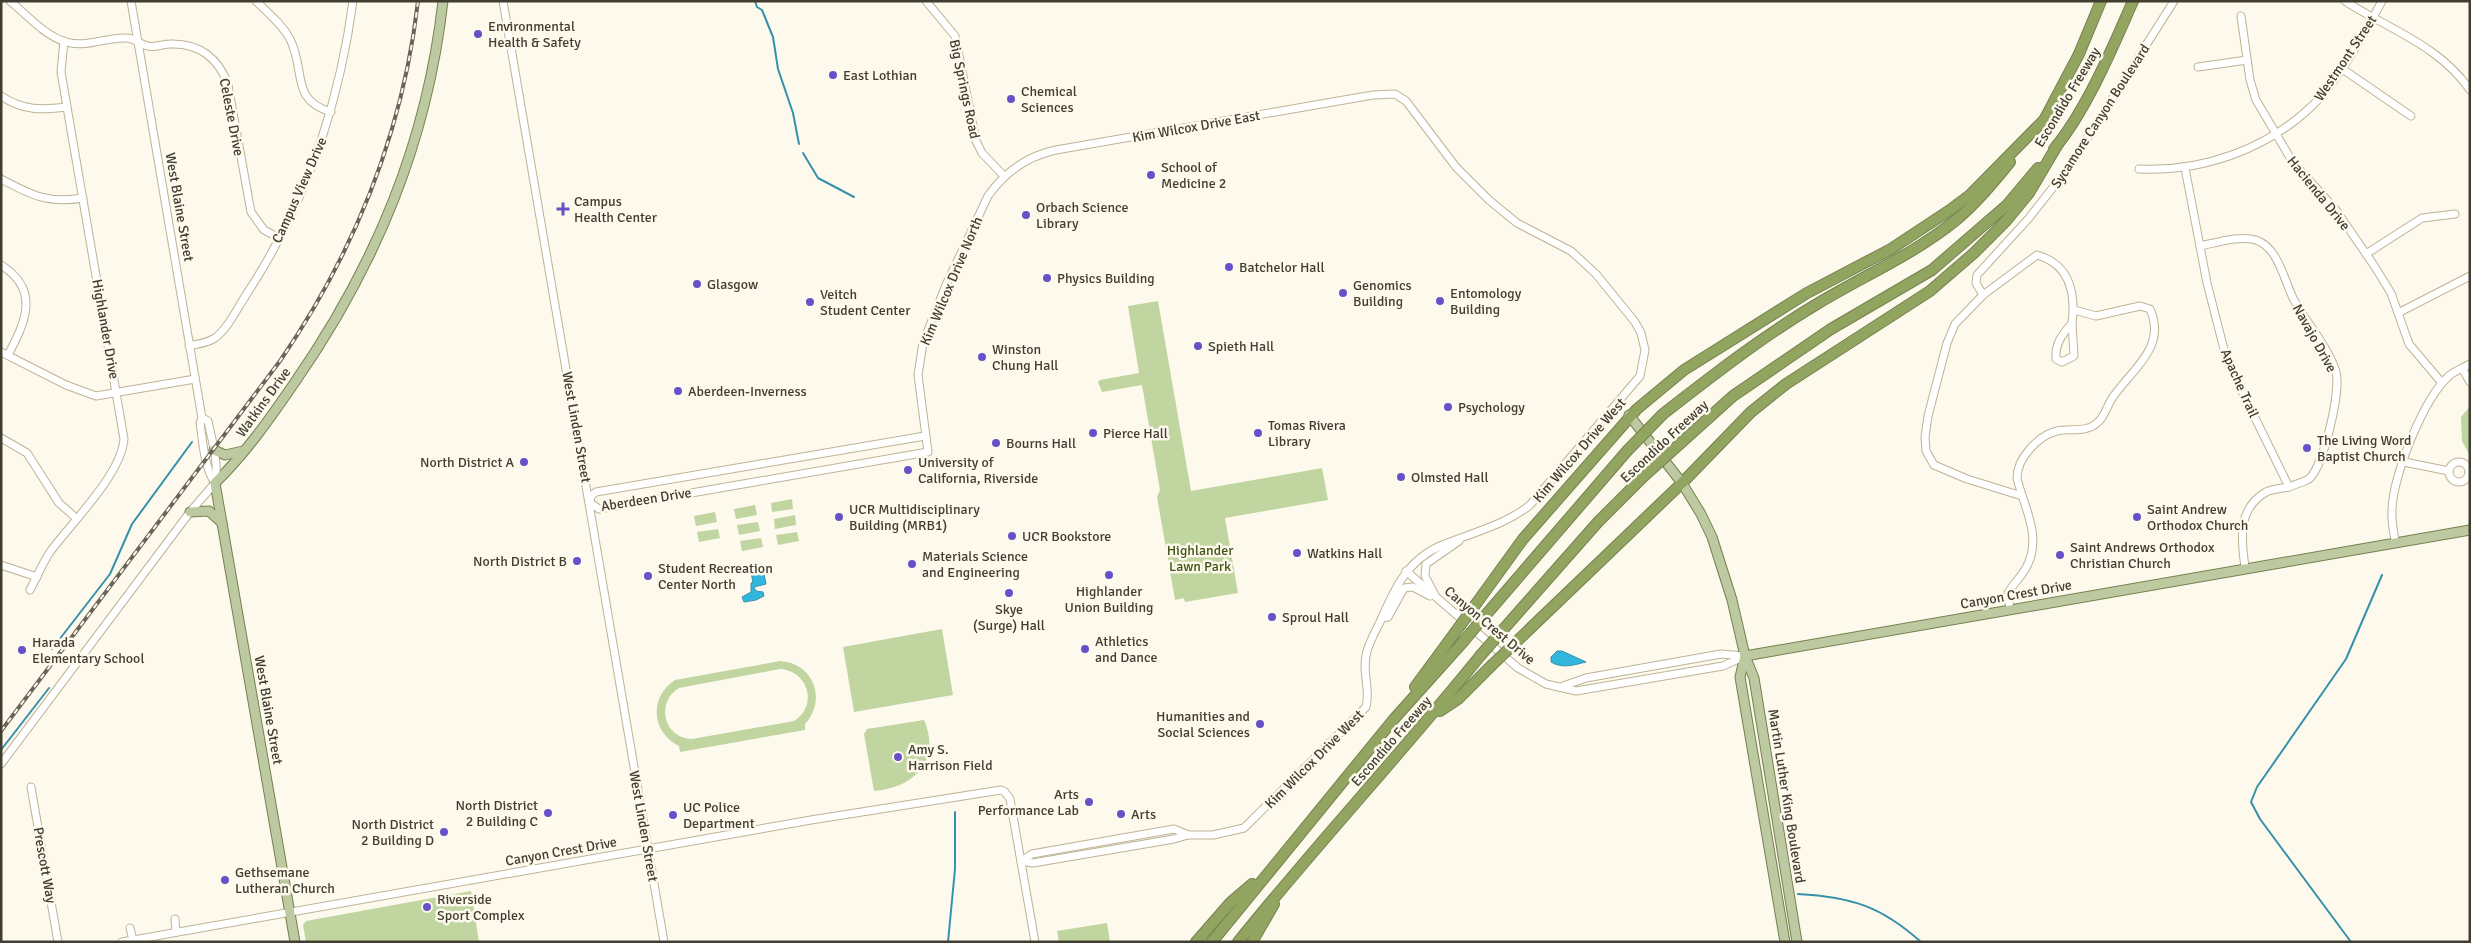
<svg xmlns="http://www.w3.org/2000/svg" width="2471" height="943" font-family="Signika,sans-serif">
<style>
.green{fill:#c0d5a0;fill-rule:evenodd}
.water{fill:#31b7de;stroke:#3692aa}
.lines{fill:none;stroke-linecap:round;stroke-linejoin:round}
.stream{stroke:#3692aa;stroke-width:2}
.minor-casing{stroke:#bdb395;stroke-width:9}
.major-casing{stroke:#75814f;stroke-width:11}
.highway-casing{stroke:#75814f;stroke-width:12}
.minor{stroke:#fff;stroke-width:7}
.major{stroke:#bdc9a0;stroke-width:9}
.highway{stroke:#91a560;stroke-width:10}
.rail-casing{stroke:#696458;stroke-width:4}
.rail{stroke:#fef9ed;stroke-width:2;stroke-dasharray:5.5;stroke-linecap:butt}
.highway-bridge-casing{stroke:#75814f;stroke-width:12;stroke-linecap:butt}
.highway-bridge{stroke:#91a560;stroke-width:10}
.poi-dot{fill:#6750c9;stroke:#fef9ed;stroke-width:2}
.labels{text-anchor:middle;stroke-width:5;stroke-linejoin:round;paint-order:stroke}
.poi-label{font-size:14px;fill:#413d30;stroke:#fef9ed;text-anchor:start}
.street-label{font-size:14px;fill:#413d30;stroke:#fef9ed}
.park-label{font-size:14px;fill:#405515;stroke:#fef9ed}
</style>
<rect width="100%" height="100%" fill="#fef9ed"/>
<g class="green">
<polygon points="1158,301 1191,491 1322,468 1328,500 1225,518 1238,593 1185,602 1184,598 1175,600 1157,497 1160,490 1142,385 1102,392 1098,382 1100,380 1139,373 1128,306"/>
<polygon points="2470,406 2470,456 2462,441 2461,417"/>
<polygon points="792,499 793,509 772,512 771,503"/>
<polygon points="755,505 757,515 736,519 734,509"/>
<polygon points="715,512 717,522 696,526 694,516"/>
<polygon points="795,515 796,525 775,529 774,519"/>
<polygon points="758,522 760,531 739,535 737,525"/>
<polygon points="718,529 720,538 699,542 697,532"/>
<polygon points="797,532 799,541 778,545 776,535"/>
<polygon points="761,538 763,547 742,551 740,541"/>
<polygon points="942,629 953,695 854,712 843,647"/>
<path d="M780,661c34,2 47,39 25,63v6l-125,22 -1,-6c-28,-14 -30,-49 -4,-66zM780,669c29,2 38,37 14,52l-102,18c-28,-1 -37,-36 -13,-51z"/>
<path d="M924,720c18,41 -11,68 -50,71l-10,-57 3,-5z"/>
<polygon points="471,891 479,942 306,942 303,925 306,921"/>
<polygon points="1107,923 1110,942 1059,942 1057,931"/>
</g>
<g class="water">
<polygon points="762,564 766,584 754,587 756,591 763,592 764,596 756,600 744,602 742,597 751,592 751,583 753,583 750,566"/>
<path d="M1557,651h5l24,11c-12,3 -24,7 -35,0v-5z"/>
</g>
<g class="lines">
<g class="stream">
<polyline points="755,1 757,7 762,10 773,37 778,69 793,113 799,144"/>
<polyline points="803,153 818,178 854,197"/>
<polyline points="52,649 110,574 132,524 192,442"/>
<polyline points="1,750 49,688"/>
<path d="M1798,894c53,3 83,12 123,48"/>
<polyline points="948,942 955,869 955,812"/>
<polyline points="2351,942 2260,819 2251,802 2257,787 2346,659 2382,575"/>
</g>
<g class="minor-casing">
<g id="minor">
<path d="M10,1c16,13 35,35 56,41 21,6 40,-5 61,-4 7,0 14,7 21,8 6,2 15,-2 22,-2 29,-1 49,14 58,41l23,127 13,18 15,8"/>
<path d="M131,1l71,417 -2,5c3,19 4,44 15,60"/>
<path d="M256,1c12,12 26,23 34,38 16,32 0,61 41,73"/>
<polyline points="503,1 664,942"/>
<polyline points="926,1 955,36 976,141 982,153 1004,176"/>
<path d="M2345,1c43,28 94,44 125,89"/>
<polyline points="2241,16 2250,80 2256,100 2292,161 2336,210 2375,267 2391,293 2409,344 2442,383"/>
<polyline points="2198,67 2247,60"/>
<polyline points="2341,68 2411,116"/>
<path d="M1,96c22,15 41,14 66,11"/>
<path d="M2185,168l22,115 20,78 62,126c-7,1 -17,2 -23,5 -29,17 -25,47 -21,75"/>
<path d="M2139,169c64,3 129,-20 175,-65 26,-26 51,-71 68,-103"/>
<path d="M1,179c30,16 47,25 82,19"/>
<path d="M2200,246c16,-3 40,-11 56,-6 23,8 28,41 38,60 13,24 34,46 42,72 5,19 -12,92 -26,106 -4,4 -15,6 -21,9"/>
<polyline points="2366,254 2422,218 2455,214"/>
<path d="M1,265c40,25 24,58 7,90"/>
<polyline points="1983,295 1976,283 1977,275 2029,218 2069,167 2174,1"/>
<polyline points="2398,313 2470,276"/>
<path d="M189,346c8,-2 19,-3 26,-8 13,-10 22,-29 31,-43 58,-88 93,-189 107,-294"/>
<polyline points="1,352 66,385 96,396 195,379"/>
<polyline points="2462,368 2470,382"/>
<path d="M202,418l6,3c4,20 11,41 7,62"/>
<polyline points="1,438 27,453 59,503 76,518"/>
<circle cx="2459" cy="472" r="10"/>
<polyline points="2404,462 2449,471"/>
<path d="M2022,496l-55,-17 -33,-14 -8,-14 -1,-14 3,-21 19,-73 8,-19 28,-29 54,-40c32,9 39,37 35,68 -10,12 -17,20 -16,36l6,3 12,-6 -2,-33"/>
<path d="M589,502l10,7 329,-57 -10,-77 5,-32 23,-58 42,-89c17,-24 39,-40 68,-46l317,-55 22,-1 11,7 50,66 33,33 28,23 54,28 25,23 39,48 6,11 4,17 -5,26 -110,129c-26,21 -60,28 -90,41 -34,15 -47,46 -60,76 -5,10 -10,19 -13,29 -6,20 4,38 -1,56l-122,121 -31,7h-25l-14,4 -141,24 -12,-2"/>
<polyline points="590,502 591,496 596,492 925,436"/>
<path d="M2395,541c-1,-9 -4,-20 -3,-30 0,-34 32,-114 58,-136 5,-4 13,-7 20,-11"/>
<polyline points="1,565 37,577"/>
<polyline points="1406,571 1518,668 1546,684 1576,691 1723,666 1745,656"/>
<path d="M30,590c7,-13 12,-26 20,-38 22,-30 71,-77 74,-113l-63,-367 3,-31"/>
<polyline points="1436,597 1425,576 1426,564 1459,541"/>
<path d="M2010,609l-2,-16c5,-9 13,-16 18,-25 17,-31 -2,-60 -9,-90 0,-20 22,-43 40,-47 13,-3 29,2 40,-8 8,-6 10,-18 16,-26 20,-29 54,-50 37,-88l-10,-3 -44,10 -22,-6"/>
<polyline points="1382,618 1388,617 1404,588 1413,587 1430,596"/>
<polyline points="1563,686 1586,678 1721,654 1744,656"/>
<polyline points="1,764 190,512 215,483"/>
<polyline points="31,787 58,942"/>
<polyline points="1021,861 1032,854 1174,829 1188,835"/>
<polyline points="175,919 176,932"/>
<polyline points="130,928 133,940"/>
<polyline points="122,942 811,820 1001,790 1005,792 1010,799 1035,942"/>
</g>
</g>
<g class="major-casing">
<g id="major">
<polyline points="1629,415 1682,483 1701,514 1712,537 1732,600 1745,656 1754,678 1797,942"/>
<polyline points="214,450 225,455 243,451"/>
<polyline points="190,512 209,511 222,523"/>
<polyline points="1745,656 2470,530"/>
<polyline points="1745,656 1740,677 1785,942"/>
<path d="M295,942l-80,-459c31,-30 56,-66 80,-101 81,-117 132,-240 148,-381"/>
</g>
</g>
<g class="highway-casing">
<g id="highway">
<polyline points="2042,124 2079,54 2101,1"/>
<path d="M2054,149c32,-38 59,-102 79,-148"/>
<path d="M1663,414c49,-38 100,-78 154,-110 46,-28 96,-49 139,-84 20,-16 38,-38 54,-58"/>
<polyline points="1683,441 1733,396 1831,329 1932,270 2007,205 2038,168"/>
<polyline points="1473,608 1523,539 1637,409 1684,370 1807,293 1891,249 1950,210 1970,195 2045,119"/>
<polyline points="1484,617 1627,451"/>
<polyline points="1501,632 1598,522 1644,476"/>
<polyline points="1514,644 1682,483 1751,412 1786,384 1930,291 1974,253 2006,221 2029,193 2058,144"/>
<polyline points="1415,687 1454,634"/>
<polyline points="1440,711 1458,699 1491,666"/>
<polyline points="1196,942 1231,902 1252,884"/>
<polyline points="1212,942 1394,719 1463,642"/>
<path d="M1238,942c78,-97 163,-188 242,-286"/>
<polyline points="1252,942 1274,904"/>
</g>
</g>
<use href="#minor" class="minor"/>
<use href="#major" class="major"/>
<use href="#highway" class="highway"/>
<g class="rail-casing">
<path id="rail" d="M1,731l279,-370c74,-108 123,-229 138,-360"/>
</g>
<use href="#rail" class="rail"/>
<g class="highway-bridge-casing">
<g id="highway-bridge">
<polyline points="1627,451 1663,414"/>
<polyline points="1644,476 1683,441"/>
<polyline points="1454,634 1473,608"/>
<polyline points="1463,642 1484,617"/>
<polyline points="1480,656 1501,632"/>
<polyline points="1491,666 1514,644"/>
</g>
</g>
<use href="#highway-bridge" class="highway-bridge"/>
</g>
<g class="poi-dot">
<circle cx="478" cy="34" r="5"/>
<circle cx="833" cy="75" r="5"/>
<circle cx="1011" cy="99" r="5"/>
<circle cx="1151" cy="175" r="5"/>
<path d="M560.5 201.5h5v5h5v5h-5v5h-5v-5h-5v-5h5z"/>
<circle cx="1026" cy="215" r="5"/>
<circle cx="1229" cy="267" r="5"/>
<circle cx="1047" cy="278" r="5"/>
<circle cx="697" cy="284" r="5"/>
<circle cx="1343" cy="293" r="5"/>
<circle cx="1440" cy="301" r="5"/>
<circle cx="810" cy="302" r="5"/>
<circle cx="1198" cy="346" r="5"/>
<circle cx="982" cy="357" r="5"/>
<circle cx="678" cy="391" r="5"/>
<circle cx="1448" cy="407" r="5"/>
<circle cx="1093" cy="433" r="5"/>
<circle cx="1258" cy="433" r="5"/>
<circle cx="996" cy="443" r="5"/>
<circle cx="2307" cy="448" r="5"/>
<circle cx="524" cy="462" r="5"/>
<circle cx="908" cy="470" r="5"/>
<circle cx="1401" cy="477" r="5"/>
<circle cx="839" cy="517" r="5"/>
<circle cx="2137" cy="517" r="5"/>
<circle cx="1012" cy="536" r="5"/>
<circle cx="1297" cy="553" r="5"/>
<circle cx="2060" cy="555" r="5"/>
<circle cx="577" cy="561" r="5"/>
<circle cx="912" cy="564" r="5"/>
<circle cx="1109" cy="575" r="5"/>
<circle cx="648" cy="576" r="5"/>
<circle cx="1009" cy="593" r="5"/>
<circle cx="1272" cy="617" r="5"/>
<circle cx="1085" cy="649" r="5"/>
<circle cx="22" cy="650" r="5"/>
<circle cx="1260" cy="724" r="5"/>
<circle cx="898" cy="757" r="5"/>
<circle cx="1089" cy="802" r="5"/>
<circle cx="548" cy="813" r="5"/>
<circle cx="1121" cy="814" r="5"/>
<circle cx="673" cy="815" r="5"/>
<circle cx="444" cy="832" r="5"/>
<circle cx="225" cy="880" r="5"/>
<circle cx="427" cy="907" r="5"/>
</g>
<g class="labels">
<g class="poi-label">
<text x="488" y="31">Environmental<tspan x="488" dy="16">Health &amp; Safety</tspan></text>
<text x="843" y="80">East Lothian</text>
<text x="1021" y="96">Chemical<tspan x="1021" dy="16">Sciences</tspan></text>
<text x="1161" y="172">School of<tspan x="1161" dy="16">Medicine 2</tspan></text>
<text x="574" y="206">Campus<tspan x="574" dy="16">Health Center</tspan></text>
<text x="1036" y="212">Orbach Science<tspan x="1036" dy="16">Library</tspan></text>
<text x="1239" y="272">Batchelor Hall</text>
<text x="1057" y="283">Physics Building</text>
<text x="707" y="289">Glasgow</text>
<text x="1353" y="290">Genomics<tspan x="1353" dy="16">Building</tspan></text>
<text x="1450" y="298">Entomology<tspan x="1450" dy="16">Building</tspan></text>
<text x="820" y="299">Veitch<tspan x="820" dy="16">Student Center</tspan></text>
<text x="1208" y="351">Spieth Hall</text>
<text x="992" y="354">Winston<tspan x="992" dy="16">Chung Hall</tspan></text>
<text x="688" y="396">Aberdeen-Inverness</text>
<text x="1458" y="412">Psychology</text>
<text x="1268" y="430">Tomas Rivera<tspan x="1268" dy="16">Library</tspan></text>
<text x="1103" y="438">Pierce Hall</text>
<text x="2317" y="445">The Living Word<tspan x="2317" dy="16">Baptist Church</tspan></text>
<text x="1006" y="448">Bourns Hall</text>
<text x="514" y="467" text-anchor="end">North District A</text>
<text x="918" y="467">University of<tspan x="918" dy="16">California, Riverside</tspan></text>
<text x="1411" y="482">Olmsted Hall</text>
<text x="849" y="514">UCR Multidisciplinary<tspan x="849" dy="16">Building (MRB1)</tspan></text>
<text x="2147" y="514">Saint Andrew<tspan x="2147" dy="16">Orthodox Church</tspan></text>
<text x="1022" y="541">UCR Bookstore</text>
<text x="2070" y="552">Saint Andrews Orthodox<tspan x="2070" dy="16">Christian Church</tspan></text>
<text x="1307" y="558">Watkins Hall</text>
<text x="922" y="561">Materials Science<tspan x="922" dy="16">and Engineering</tspan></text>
<text x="567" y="566" text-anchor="end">North District B</text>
<text x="658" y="573">Student Recreation<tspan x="658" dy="16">Center North</tspan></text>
<text x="1109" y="596" text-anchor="middle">Highlander<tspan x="1109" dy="16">Union Building</tspan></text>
<text x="1009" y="614" text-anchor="middle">Skye<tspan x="1009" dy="16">(Surge) Hall</tspan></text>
<text x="1282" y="622">Sproul Hall</text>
<text x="1095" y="646">Athletics<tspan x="1095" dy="16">and Dance</tspan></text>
<text x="32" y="647">Harada<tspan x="32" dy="16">Elementary School</tspan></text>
<text x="1250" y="721" text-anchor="end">Humanities and<tspan x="1250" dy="16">Social Sciences</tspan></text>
<text x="908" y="754">Amy S.<tspan x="908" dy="16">Harrison Field</tspan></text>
<text x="1079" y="799" text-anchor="end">Arts<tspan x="1079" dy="16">Performance Lab</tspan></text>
<text x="538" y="810" text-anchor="end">North District<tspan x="538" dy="16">2 Building C</tspan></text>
<text x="683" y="812">UC Police<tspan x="683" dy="16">Department</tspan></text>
<text x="1131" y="819">Arts</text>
<text x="434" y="829" text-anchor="end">North District<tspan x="434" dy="16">2 Building D</tspan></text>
<text x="235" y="877">Gethsemane<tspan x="235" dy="16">Lutheran Church</tspan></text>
<text x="437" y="904">Riverside<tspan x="437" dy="16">Sport Complex</tspan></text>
</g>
<g class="street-label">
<text transform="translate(2345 58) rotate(-56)" y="5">Westmont Street</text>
<text transform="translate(965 89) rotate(78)" y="5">Big Springs Road</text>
<text transform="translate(2067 97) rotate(-59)" y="5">Escondido Freeway</text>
<text transform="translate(2100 116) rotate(-57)" y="5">Sycamore Canyon Boulevard</text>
<text transform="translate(232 117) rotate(79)" y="5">Celeste Drive</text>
<text transform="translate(1196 126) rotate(-10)" y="5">Kim Wilcox Drive East</text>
<text transform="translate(299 190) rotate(-66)" y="5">Campus View Drive</text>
<text transform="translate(2319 193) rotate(51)" y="5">Hacienda Drive</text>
<text transform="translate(180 207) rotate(80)" y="5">West Blaine Street</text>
<text transform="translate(951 281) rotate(-67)" y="5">Kim Wilcox Drive North</text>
<text transform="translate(106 329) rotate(80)" y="5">Highlander Drive</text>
<text transform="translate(2315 338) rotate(61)" y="5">Navajo Drive</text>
<text transform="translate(2240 383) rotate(66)" y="5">Apache Trail</text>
<text transform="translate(263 402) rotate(-54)" y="5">Watkins Drive</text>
<text transform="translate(577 427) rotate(80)" y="5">West Linden Street</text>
<text transform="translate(1664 441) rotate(-43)" y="5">Escondido Freeway</text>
<text transform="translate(1579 450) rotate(-49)" y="5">Kim Wilcox Drive West</text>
<text transform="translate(646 499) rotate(-9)" y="5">Aberdeen Drive</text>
<text transform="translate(2016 594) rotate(-10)" y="5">Canyon Crest Drive</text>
<text transform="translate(1490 625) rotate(40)" y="5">Canyon Crest Drive</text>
<text transform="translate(269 710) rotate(80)" y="5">West Blaine Street</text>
<text transform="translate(1391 741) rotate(-49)" y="5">Escondido Freeway</text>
<text transform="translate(1314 759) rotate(-45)" y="5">Kim Wilcox Drive West</text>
<text transform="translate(1787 796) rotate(81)" y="5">Martin Luther King Boulevard</text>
<text transform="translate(644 826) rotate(80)" y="5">West Linden Street</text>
<text transform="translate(561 851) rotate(-10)" y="5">Canyon Crest Drive</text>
<text transform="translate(45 865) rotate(80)" y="5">Prescott Way</text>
</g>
<g class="park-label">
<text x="1200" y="555">Highlander<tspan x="1200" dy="16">Lawn Park</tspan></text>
</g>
</g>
<rect width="2471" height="943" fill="none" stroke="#413d30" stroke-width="5"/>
</svg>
